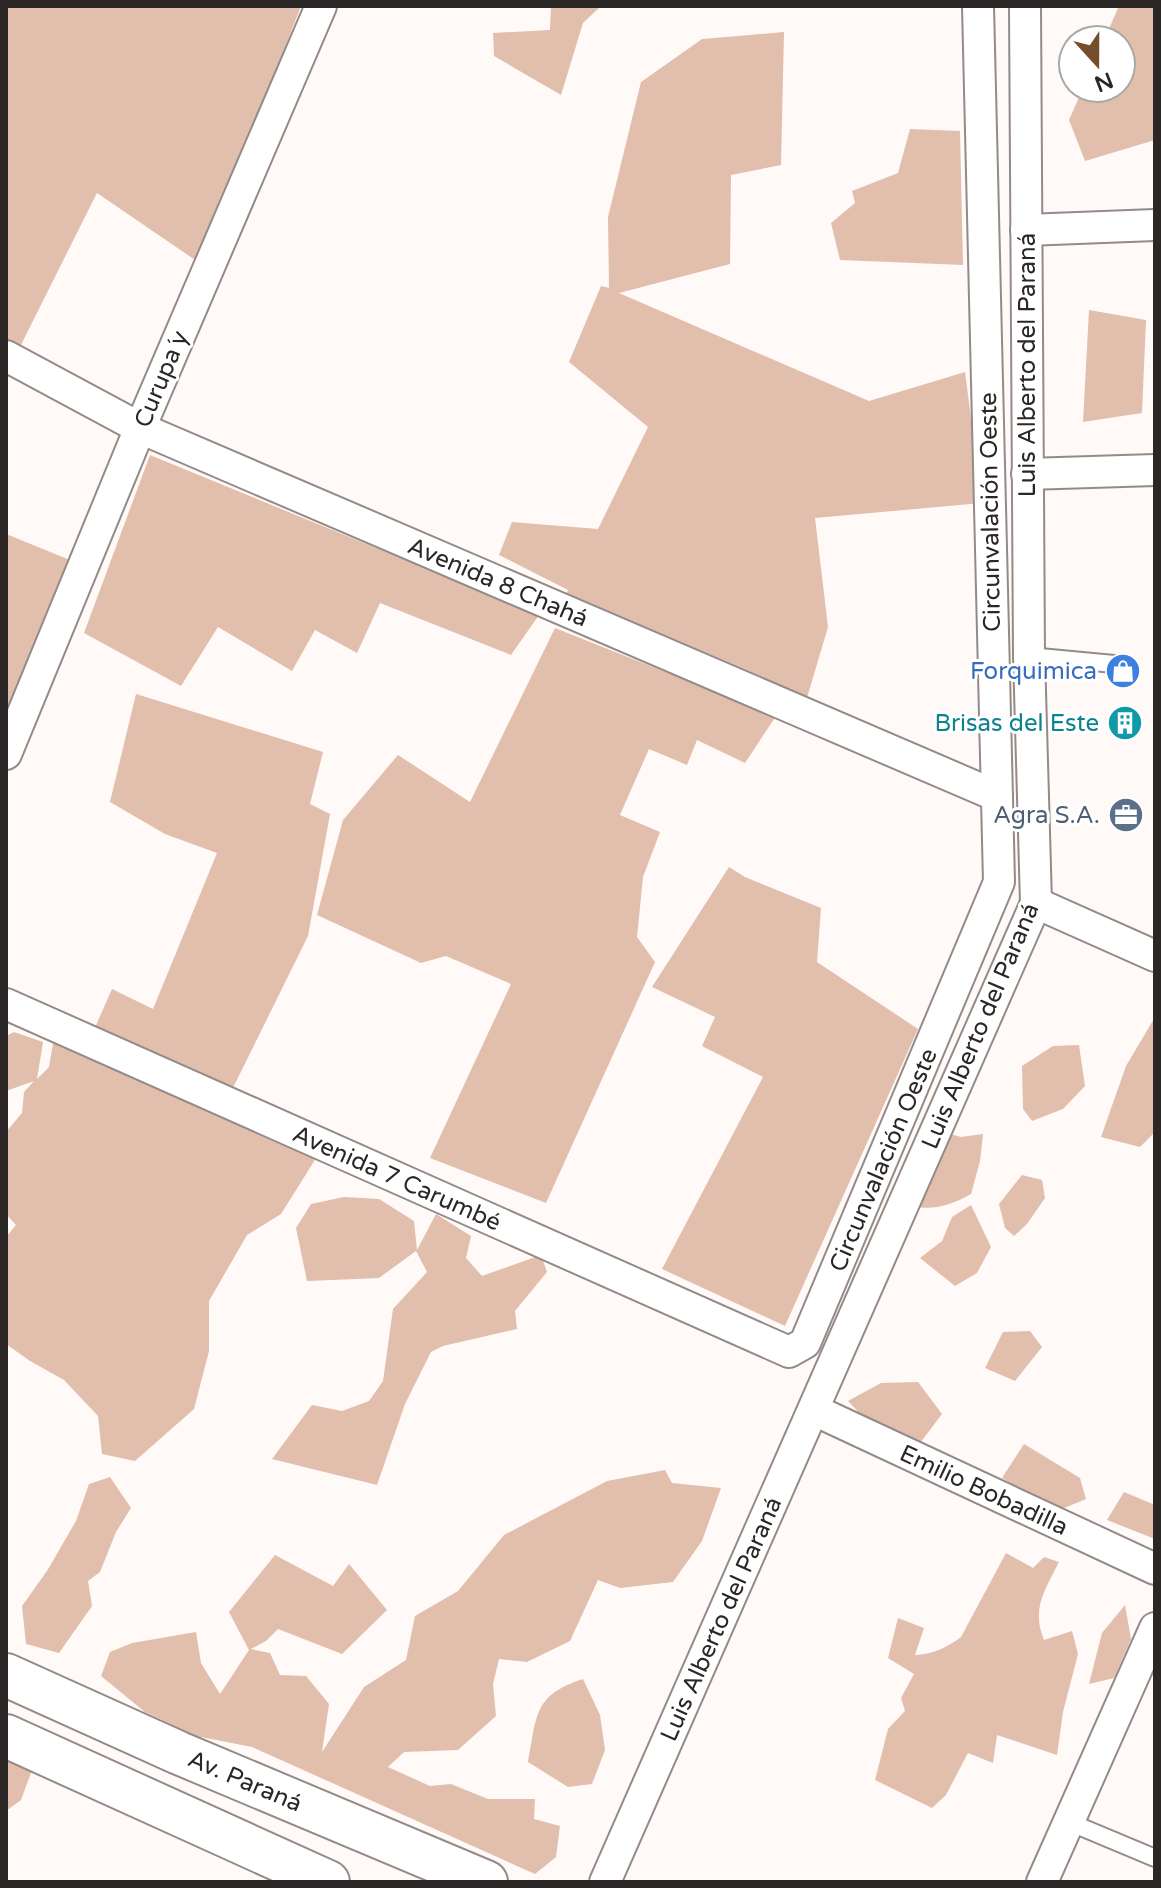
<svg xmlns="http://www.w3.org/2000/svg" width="1161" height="1888" font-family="'Varela Round',sans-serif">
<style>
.green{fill:#e2bead}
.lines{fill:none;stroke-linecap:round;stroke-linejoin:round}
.lane-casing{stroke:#938b87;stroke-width:20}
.street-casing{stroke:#938b87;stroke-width:34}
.secondary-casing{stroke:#938b87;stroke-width:46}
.lane{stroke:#fff;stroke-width:16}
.street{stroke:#fff;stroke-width:30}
.secondary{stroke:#fff;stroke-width:42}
.labels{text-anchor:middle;stroke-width:6;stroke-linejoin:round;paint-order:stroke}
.street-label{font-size:24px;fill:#2b2726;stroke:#fff}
.shop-label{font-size:24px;fill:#366cbe;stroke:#fff;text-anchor:end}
.culture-label{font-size:24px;fill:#0d838f;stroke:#fff;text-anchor:end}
.service-label{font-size:24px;fill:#4e5e75;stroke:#fff;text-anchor:end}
</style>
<rect width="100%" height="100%" fill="#fff9f7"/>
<g class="green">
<polygon points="6,6 301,6 201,264 97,193 16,355 6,347"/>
<polygon points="551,6 601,6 583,23 561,95 494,56 493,33 550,30"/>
<polygon points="1119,6 1155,6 1155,140 1085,161 1069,120 1083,88 1121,88 1121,40 1104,40"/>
<polygon points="784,32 781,165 731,175 730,264 619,293 869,401 965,372 982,503 815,518 828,627 804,708 562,604 568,590 499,555 512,522 598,529 648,427 569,362 601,286 609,288 608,217 641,82 702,39"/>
<polygon points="910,129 960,131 963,265 840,260 831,223 855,203 852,191 898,173"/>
<polygon points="1089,310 1146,320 1142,413 1083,422"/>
<polygon points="150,455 539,615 511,655 380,603 357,653 315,630 292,671 218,627 181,686 84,633"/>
<polygon points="6,534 70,560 6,715"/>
<polygon points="555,628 776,716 745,763 697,740 687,765 649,749 620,815 660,832 643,877 637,937 655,962 546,1203 430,1158 511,984 446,956 421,963 317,915 343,820 398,755 470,802"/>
<polygon points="136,694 323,752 310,804 330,814 308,936 226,1102 89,1041 112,989 153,1009 217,853 165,834 110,802"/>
<polygon points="729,867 745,877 821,908 817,962 918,1029 785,1326 662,1269 763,1077 702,1046 715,1017 652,987"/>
<polygon points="1155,1017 1155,1132 1140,1147 1101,1137 1126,1066"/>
<polygon points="56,1026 318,1155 281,1214 247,1235 209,1301 209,1351 194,1409 135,1461 102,1454 98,1416 64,1380 30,1361 6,1344 6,1237 16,1225 6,1214 6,1132 22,1113 24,1092 34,1081 6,1091 6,1036 14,1032 43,1042 37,1079 49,1067"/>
<polygon points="1079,1045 1085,1086 1063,1109 1032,1121 1023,1109 1022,1066 1053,1046"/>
<path d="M937,1130l24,7 22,-3 -3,27 -9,33c-20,11 -37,17 -59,12z"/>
<polygon points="1022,1175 1042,1180 1045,1198 1027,1224 1014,1236 1005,1228 999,1204"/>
<polygon points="344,1197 379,1199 414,1221 417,1250 436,1214 471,1236 466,1258 482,1276 541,1255 547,1272 515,1311 517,1329 443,1346 431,1352 405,1404 377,1485 272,1459 312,1405 342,1411 369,1401 383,1381 393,1309 427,1272 416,1251 379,1278 307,1281 296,1228 311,1204"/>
<polygon points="971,1205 991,1247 977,1273 955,1286 920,1258 942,1241 952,1217"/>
<polygon points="1030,1331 1042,1347 1015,1381 985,1368 1003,1332"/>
<polygon points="918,1382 942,1414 917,1447 878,1433 848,1401 881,1383"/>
<polygon points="1024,1444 1080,1478 1086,1499 1057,1511 1002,1478"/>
<polygon points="665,1470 672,1483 721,1488 702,1541 673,1582 620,1588 598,1580 570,1641 527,1662 499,1659 493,1684 496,1716 458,1750 404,1752 388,1767 430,1786 451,1784 488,1799 535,1799 534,1819 560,1826 556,1857 535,1874 252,1747 196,1736 145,1712 101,1676 110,1652 132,1643 196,1632 201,1663 220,1694 249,1650 229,1612 275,1555 333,1586 349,1564 387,1610 342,1654 278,1629 266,1641 251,1649 270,1653 280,1675 306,1676 329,1704 322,1752 364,1687 406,1660 415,1616 458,1591 504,1535 607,1481"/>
<polygon points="110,1477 131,1508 116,1532 100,1572 88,1581 92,1606 59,1653 26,1644 22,1606 47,1571 76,1521 89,1484"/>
<polygon points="1124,1492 1155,1505 1155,1539 1107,1520"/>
<path d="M1006,1553l27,15 11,-11 15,5c-14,28 -28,47 -15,78l28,-9 6,23 -15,58 -6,43 -60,-20 -4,28 -25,-10 -22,42 -14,13 -57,-28 13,-51 17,-18 -4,-13 13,-24 -26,-16 10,-40 26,10 -9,27c19,-1 31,-7 46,-18z"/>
<polygon points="1125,1605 1131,1639 1114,1678 1089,1684 1102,1633"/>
<path d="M583,1679l17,36 5,35 -13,34 -24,3 -40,-25c9,-46 5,-67 55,-83z"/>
<polygon points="6,1736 39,1751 21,1800 6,1811"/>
</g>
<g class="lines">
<g class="lane-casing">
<g id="lane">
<polyline points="1029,656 1114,664"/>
<polyline points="1069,1822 1155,1858"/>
</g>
</g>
<g class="street-casing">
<g id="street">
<polyline points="1026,230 1155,225"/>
<polyline points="6,356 140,428 997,796"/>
<polyline points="1027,474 1155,470"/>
<polyline points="6,754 140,428 321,6"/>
<polyline points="1036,903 1155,956"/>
<polyline points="6,1004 789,1352 805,1343 999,882 978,6"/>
<polyline points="814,1410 1155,1569"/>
<polyline points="605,1882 1036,903 1029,656 1025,6"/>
<polyline points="1042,1882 1155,1628"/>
</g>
</g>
<g class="secondary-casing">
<g id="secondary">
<polyline points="6,1675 179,1753 486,1882"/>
<polyline points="6,1736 328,1882"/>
</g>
</g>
<use href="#lane" class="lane"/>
<use href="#street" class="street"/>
<use href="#secondary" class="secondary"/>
</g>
<defs>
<g id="shop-disc" transform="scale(1.8)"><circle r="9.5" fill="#3f7fe0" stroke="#fff"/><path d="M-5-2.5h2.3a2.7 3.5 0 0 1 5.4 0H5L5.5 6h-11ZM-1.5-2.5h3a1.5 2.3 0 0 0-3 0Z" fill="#fff"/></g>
<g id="building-disc" transform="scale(1.8)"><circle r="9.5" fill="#0f9aa8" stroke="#fff"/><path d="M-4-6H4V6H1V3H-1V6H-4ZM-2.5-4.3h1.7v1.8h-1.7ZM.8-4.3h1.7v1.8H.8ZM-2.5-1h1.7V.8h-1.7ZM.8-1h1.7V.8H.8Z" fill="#fff"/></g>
<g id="office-disc" transform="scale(1.8)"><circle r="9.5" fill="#5c6f8a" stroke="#fff"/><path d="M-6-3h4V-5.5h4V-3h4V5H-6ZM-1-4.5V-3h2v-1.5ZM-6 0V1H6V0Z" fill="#fff"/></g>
</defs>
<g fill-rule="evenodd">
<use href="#shop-disc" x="1123" y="671"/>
<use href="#building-disc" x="1125" y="723"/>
<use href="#office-disc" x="1126" y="815"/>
</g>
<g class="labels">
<g class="street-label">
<text transform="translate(1027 365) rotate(-90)" y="8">Luis Alberto del Paraná</text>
<text transform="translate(161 379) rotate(-67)" y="8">Curupa´y</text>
<text transform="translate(990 512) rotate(-91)" y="8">Circunvalación Oeste</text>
<text transform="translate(498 582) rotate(23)" y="8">Avenida 8 Chahá</text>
<text transform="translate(980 1026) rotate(-67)" y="8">Luis Alberto del Paraná</text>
<text transform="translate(883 1160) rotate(-67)" y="8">Circunvalación Oeste</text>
<text transform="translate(397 1178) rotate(24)" y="8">Avenida 7 Carumbé</text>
<text transform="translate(984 1490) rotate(25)" y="8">Emilio Bobadilla</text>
<text transform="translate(721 1619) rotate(-66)" y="8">Luis Alberto del Paraná</text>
<text transform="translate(245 1781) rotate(23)" y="8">Av. Paraná</text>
</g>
<g class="shop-label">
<text x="1097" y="679">Forquimica</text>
</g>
<g class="culture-label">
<text x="1099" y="731">Brisas del Este</text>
</g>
<g class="service-label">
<text x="1100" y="823">Agra S.A.</text>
</g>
</g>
<rect width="1161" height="1888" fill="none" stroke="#2b2726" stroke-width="16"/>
<g transform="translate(1097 64) rotate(159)"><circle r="38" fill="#ffffff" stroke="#aaa9a8" stroke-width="2"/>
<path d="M0-6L14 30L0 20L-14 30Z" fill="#744e2b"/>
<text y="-12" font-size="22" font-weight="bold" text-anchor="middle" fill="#2b2726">N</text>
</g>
</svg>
